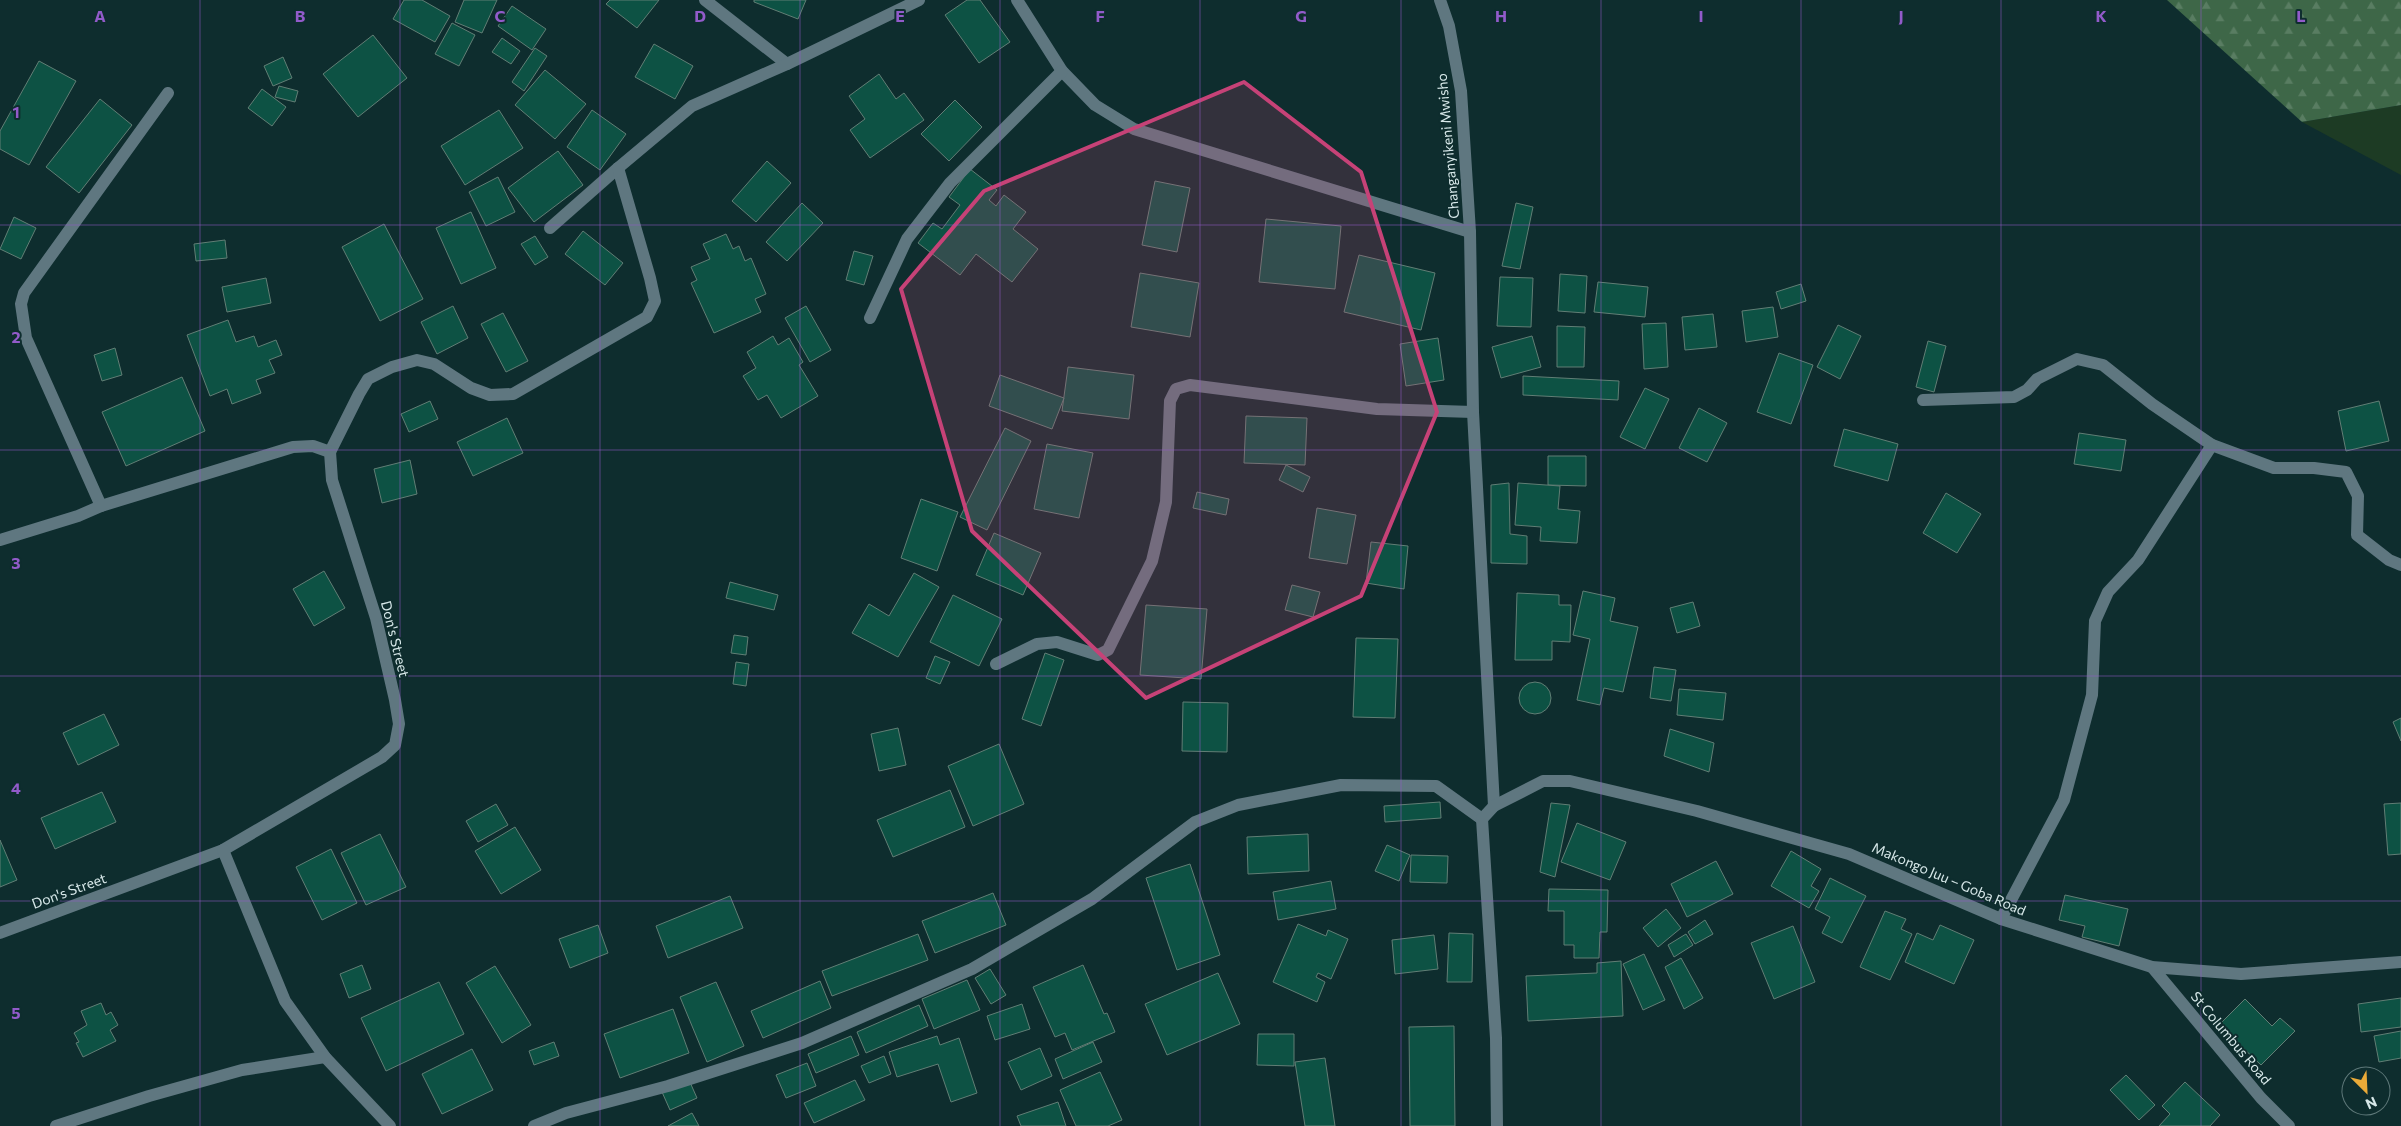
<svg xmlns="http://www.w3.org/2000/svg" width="2401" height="1126" font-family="Commissioner,sans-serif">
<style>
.green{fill:#1d3b24}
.forest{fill:url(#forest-firs)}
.building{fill:#0d5244;stroke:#617e75}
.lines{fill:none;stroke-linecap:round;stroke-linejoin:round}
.minor{stroke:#5f7780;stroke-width:12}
.marked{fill:#c64277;fill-opacity:0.2;stroke:#c64277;stroke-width:4;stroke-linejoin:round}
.grid{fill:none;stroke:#925bca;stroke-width:1;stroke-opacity:0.55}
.labels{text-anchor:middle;stroke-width:4;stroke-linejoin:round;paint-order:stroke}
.street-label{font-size:14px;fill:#d7e8e9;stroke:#0e2d2e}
.grid-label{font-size:16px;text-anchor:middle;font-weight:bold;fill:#925bca;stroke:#0e2d2e;stroke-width:4;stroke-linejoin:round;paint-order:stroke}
</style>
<defs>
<pattern id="forest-firs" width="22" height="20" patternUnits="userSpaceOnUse" patternTransform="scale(1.25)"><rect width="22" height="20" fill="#3e6748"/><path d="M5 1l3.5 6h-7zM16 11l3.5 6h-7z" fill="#597d62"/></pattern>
</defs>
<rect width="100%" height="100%" fill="#0e2d2e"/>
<polygon class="green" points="2401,105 2401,175 2302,122"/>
<polygon class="forest" points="2167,0 2401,0 2401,105 2302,122"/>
<g class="building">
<polygon points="404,0 422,0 450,16 435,42 393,19"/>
<polygon points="464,0 497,0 482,33 455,22"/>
<polygon points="610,0 659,0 637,28 606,4"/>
<polygon points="754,0 806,0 798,19 754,2"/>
<polygon points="967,0 980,0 1010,42 979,63 945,15"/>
<polygon points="512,6 546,29 532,50 498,26"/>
<polygon points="452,23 475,35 459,66 435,54"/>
<polygon points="373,35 407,78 358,117 323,74"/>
<polygon points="502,38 520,51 511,64 492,52"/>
<polygon points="654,44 693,66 675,99 635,77"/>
<polygon points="535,48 547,56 524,91 512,82"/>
<polygon points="283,57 292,78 273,86 264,66"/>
<polygon points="39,61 76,81 29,165 0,149 0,131"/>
<polygon points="545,70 586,104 555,139 515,105"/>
<polygon points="879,74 896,99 904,93 924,120 870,158 850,130 865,119 849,96"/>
<polygon points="279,86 298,91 295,102 275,97"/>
<polygon points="262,89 286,107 272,126 248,108"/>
<polygon points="100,99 132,125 79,193 46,167"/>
<polygon points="955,100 982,127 949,161 921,134"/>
<polygon points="499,110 523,148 465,185 441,146"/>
<polygon points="592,110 626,134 600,170 567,147"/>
<polygon points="558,151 583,185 534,222 508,188"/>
<polygon points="767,161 791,183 756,222 732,201"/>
<polygon points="970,169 997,190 989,200 996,206 1004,195 1026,212 1013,229 1038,249 1012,282 976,254 960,275 918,243 933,223 942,229 960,205 949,197"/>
<polygon points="498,177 515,212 486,226 469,192"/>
<polygon points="1155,181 1190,188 1177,252 1142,245"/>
<polygon points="802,203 823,223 787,261 766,242"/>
<polygon points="1516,203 1533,207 1520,269 1502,266"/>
<polygon points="471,212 496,268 461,284 436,228"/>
<polygon points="14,217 36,228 21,259 0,249"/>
<polygon points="1266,219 1341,226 1335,289 1259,282"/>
<polygon points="384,224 423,299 380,321 342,247"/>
<polygon points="583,231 623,263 605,285 565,254"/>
<polygon points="726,234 733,249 739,246 745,261 751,258 766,294 755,299 761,312 714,333 691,283 697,280 691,267 710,259 703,244"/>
<polygon points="535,236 548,257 535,265 521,244"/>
<polygon points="225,240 227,258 196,261 194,244"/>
<polygon points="854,251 873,256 864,285 846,280"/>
<polygon points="1359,255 1435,273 1421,330 1344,312"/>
<polygon points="1140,273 1199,283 1190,337 1131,327"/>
<polygon points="1560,274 1587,276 1585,313 1558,311"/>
<polygon points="1500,277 1533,278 1531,327 1497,326"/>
<polygon points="266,278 271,303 227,312 222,287"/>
<polygon points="1598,282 1648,287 1645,317 1594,312"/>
<polygon points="1801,284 1806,301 1781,309 1776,292"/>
<polygon points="453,306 468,338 437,354 421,322"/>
<polygon points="806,306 831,350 810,362 785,318"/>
<polygon points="1773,307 1778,337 1746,342 1742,311"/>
<polygon points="503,313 528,361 506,372 481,324"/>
<polygon points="1713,314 1717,347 1685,350 1682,317"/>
<polygon points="228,320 236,342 254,336 258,347 276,340 282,355 269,360 275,373 256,380 261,393 232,404 227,389 210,396 187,335"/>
<polygon points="1666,323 1668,367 1644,369 1642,324"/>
<polygon points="1838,325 1861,336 1840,379 1817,367"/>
<polygon points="1557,326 1585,327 1584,367 1557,367"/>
<polygon points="773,336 778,345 789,338 803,362 799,365 818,396 781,418 767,395 758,400 743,376 756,368 747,352"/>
<polygon points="1532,336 1541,367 1501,378 1492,347"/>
<polygon points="1438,338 1444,380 1406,386 1400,344"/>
<polygon points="1928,341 1946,346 1934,392 1916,387"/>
<polygon points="115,348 122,375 102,381 94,355"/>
<polygon points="1779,353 1813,365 1791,424 1757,412"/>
<polygon points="1068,367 1134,375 1129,419 1062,411"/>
<polygon points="1000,375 1064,398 1052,429 989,406"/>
<polygon points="1523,376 1619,381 1618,400 1523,395"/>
<polygon points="182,377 205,431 126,466 102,412"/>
<polygon points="1645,388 1669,399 1645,449 1620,437"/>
<polygon points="430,401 438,419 409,432 401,414"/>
<polygon points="2379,401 2389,441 2346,451 2338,411"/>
<polygon points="1699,408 1727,423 1707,462 1679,448"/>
<polygon points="1246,416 1307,418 1305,465 1244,463"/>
<polygon points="507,418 523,453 473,476 457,442"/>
<polygon points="1005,428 1031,441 987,530 960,517"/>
<polygon points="1844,429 1898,444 1888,481 1834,466"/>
<polygon points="2079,433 2126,440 2121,471 2074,464"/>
<polygon points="1047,444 1093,453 1079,518 1034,509"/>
<polygon points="1548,456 1586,456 1586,486 1548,485"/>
<polygon points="410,460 417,494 382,503 374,469"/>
<polygon points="1286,465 1310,477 1303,492 1279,480"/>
<polygon points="1509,483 1510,534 1527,536 1527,564 1491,563 1491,485"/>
<polygon points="1518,483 1560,486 1558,509 1580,511 1577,543 1540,541 1541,527 1515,525"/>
<polygon points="1197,492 1229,499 1226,515 1193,508"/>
<polygon points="1946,493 1981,514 1957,553 1923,533"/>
<polygon points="921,499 958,512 937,571 901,558"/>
<polygon points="1317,508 1356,515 1347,564 1309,558"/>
<polygon points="994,533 1041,553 1023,595 976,575"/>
<polygon points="1371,542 1408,546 1404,589 1366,583"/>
<polygon points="324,571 345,608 314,626 293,589"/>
<polygon points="914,573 939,587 898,657 852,633 869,604 889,616"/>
<polygon points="730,582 778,595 774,610 726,598"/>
<polygon points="1292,585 1320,592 1313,617 1285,610"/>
<polygon points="1583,591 1615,598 1610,621 1638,627 1623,692 1604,688 1600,705 1577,700 1590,639 1573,635"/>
<polygon points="1517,593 1559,595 1559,605 1571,605 1570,642 1552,641 1552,660 1515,660"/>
<polygon points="953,595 1002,619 979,666 930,642"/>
<polygon points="1693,602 1700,626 1677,633 1670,608"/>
<polygon points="1146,605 1207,609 1201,679 1140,675"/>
<polygon points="734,635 748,637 746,655 731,653"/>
<polygon points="1356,638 1398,639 1395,718 1353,717"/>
<polygon points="1045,653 1064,660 1041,726 1022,719"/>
<polygon points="935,656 950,662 940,684 926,678"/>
<polygon points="736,662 749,664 746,686 733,684"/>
<polygon points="1654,667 1676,670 1671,701 1650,698"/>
<circle cx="1535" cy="698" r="16"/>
<polygon points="1679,689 1726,693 1723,720 1677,715"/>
<polygon points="1183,702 1228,703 1227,752 1182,751"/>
<polygon points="104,714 119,745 78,765 63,733"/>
<polygon points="2401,718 2401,741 2393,722"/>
<polygon points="898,728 906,765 879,771 871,734"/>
<polygon points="1670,729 1714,743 1709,772 1664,756"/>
<polygon points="999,744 1024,804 973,826 948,766"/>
<polygon points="950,790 965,827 893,857 877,820"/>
<polygon points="102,792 116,822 55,849 41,818"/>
<polygon points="1440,802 1441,818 1385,822 1384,806"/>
<polygon points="1551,803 1570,805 1555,877 1540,872"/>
<polygon points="2401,803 2401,854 2388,855 2384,804"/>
<polygon points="496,804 508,825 478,842 466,821"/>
<polygon points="1577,823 1626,842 1610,880 1561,862"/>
<polygon points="515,827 541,870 501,894 475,851"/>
<polygon points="380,834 406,887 366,905 341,853"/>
<polygon points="1308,834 1309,871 1248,874 1247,837"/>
<polygon points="0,840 17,880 0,887"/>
<polygon points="1387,845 1410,855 1399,881 1375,871"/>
<polygon points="331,849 357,903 322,920 296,867"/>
<polygon points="1791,851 1821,869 1811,886 1819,891 1809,908 1771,886"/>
<polygon points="1411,855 1448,856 1447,883 1410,882"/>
<polygon points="1716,861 1733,894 1687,917 1671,884"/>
<polygon points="1190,864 1220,955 1177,970 1146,878"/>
<polygon points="1830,878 1866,896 1842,943 1822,933 1830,917 1815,909"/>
<polygon points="1331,881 1336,909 1278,920 1273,892"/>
<polygon points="1549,889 1608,890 1607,932 1600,932 1599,958 1574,958 1574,945 1564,945 1564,911 1548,911"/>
<polygon points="993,893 1006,925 935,953 922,921"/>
<polygon points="2065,895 2128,909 2119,946 2082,937 2085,926 2059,920"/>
<polygon points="730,896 743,928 668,958 656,926"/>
<polygon points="1666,909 1681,928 1658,947 1643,928"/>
<polygon points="1885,911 1906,919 1901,929 1912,934 1890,980 1860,967"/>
<polygon points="1705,920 1713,934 1695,944 1688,932"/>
<polygon points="1298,924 1326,936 1328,930 1348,939 1331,979 1318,973 1316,977 1325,982 1317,1002 1273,982"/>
<polygon points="598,925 608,953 570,968 559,939"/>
<polygon points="1940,925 1974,940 1954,984 1905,962 1917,933 1933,940"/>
<polygon points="1793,926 1815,982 1774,999 1751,943"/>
<polygon points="1449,933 1473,934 1472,982 1447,982"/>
<polygon points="918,934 928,960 832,996 822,971"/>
<polygon points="1686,934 1693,945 1674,957 1668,945"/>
<polygon points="1434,935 1438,969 1395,974 1392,940"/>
<polygon points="1644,954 1665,1000 1643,1010 1623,964"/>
<polygon points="1681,958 1703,998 1684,1009 1665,967"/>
<polygon points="1621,961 1623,1016 1528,1021 1526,976 1597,973 1597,963"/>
<polygon points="362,965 371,989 349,998 340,974"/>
<polygon points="1083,965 1104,1014 1107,1013 1115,1032 1072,1050 1065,1033 1055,1037 1033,987"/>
<polygon points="495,966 531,1025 502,1043 466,983"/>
<polygon points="990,969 1006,995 991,1004 975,978"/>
<polygon points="1218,973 1240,1024 1167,1055 1145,1004"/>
<polygon points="967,980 980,1010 934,1029 922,999"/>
<polygon points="820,981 831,1008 763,1038 751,1011"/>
<polygon points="439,982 464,1034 386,1071 361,1018"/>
<polygon points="716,982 744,1046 707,1062 680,997"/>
<polygon points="2401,998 2401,1027 2361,1032 2358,1004"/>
<polygon points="2245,999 2272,1026 2280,1018 2295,1031 2261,1065 2219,1025"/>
<polygon points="101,1003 106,1015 111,1012 118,1025 110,1030 116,1041 83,1057 76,1043 79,1042 74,1033 87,1025 81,1011"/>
<polygon points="1022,1004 1030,1029 995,1040 987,1016"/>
<polygon points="919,1005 928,1026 866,1053 857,1032"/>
<polygon points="673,1009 689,1053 620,1078 604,1034"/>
<polygon points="1454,1026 1455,1126 1410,1126 1409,1027"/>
<polygon points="2401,1031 2401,1058 2379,1062 2374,1036"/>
<polygon points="1258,1034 1294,1034 1294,1066 1257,1065"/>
<polygon points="851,1036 859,1055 816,1073 808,1054"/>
<polygon points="937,1036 940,1045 959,1038 977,1093 951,1102 938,1064 897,1077 889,1052"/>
<polygon points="554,1042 559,1056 534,1065 529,1051"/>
<polygon points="1093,1042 1102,1062 1063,1079 1055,1059"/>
<polygon points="1040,1048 1052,1076 1021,1090 1008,1062"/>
<polygon points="472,1049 493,1090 442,1114 422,1074"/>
<polygon points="884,1056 891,1074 869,1083 861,1066"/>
<polygon points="1325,1058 1335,1126 1305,1126 1295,1062"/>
<polygon points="807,1063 816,1086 786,1098 776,1075"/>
<polygon points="1100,1072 1122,1120 1108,1126 1076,1126 1060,1090"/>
<polygon points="2126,1075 2155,1105 2139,1120 2110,1090"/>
<polygon points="689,1080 697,1098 670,1110 662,1092"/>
<polygon points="855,1080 865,1100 814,1123 804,1103"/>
<polygon points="2185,1082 2220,1115 2210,1126 2159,1126 2170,1114 2162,1106"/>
<polygon points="1058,1102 1066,1126 1021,1126 1017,1116"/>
<polygon points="692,1113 699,1126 668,1126"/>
</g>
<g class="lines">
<g class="minor">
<polyline points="705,0 787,64"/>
<polyline points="1017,0 1062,71 1095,105 1134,129 1470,232"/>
<polyline points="1440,0 1449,26 1461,91 1470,232 1473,412 1494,806"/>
<polyline points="550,228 618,168"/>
<polyline points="870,318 907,239 950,183 1062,71"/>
<polyline points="1923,400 2014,397 2027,390 2037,379 2077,359 2103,365 2152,404 2212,445 2274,468 2314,468 2346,472 2358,496 2357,535 2389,560 2401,565"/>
<polyline points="330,452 359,394 368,379 392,367 417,360 434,364 471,388 490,395 513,394 647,317 655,301 650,278 618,168 692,106 787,64 919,0"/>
<polyline points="101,506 26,338 21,304 24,293 168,93"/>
<polyline points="0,540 78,516 101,506 293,447 313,446 330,452 332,480 376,618 395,700 399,724 395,745 382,757 223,850 0,933"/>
<polyline points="996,664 1037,644 1057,642 1098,655 1108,650 1152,561 1166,502 1170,401 1176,389 1190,385 1377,409 1473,412"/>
<polyline points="223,850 285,1001 325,1057 390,1126"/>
<polyline points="2001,919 2064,800 2092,695 2095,621 2108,592 2138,560 2212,445"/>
<polyline points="2152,967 2261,1098 2289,1126"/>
<polyline points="56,1126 149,1096 242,1070 325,1057"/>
<polyline points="534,1126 566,1113 668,1086 802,1043 972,969 1092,899 1195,822 1238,805 1341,785 1436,786 1482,819"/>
<polyline points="1497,1126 1496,1038 1482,819 1494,806 1543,781 1570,781 1697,811 1849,854 2001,919 2152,967 2241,974 2401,962"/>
</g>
</g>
<path class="marked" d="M1244,82l117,90 76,240 -76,184 -215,102 -174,-167 -71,-242 83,-98z"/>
<path class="grid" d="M200,0v1126M400,0v1126M600,0v1126M800,0v1126M1000,0v1126M1200,0v1126M1401,0v1126M1601,0v1126M1801,0v1126M2001,0v1126M2201,0v1126M0,225h2401M0,450h2401M0,676h2401M0,901h2401"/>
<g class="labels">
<g class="street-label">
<text transform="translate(1448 146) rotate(-95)" y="5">Changanyikeni Mwisho</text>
<text transform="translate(395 639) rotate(76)" y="5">Don's Street</text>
<text transform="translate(1949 879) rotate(23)" y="5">Makongo Juu – Goba Road</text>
<text transform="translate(69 891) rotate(-20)" y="5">Don's Street</text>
<text transform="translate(2231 1038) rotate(50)" y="5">St Columbus Road</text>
</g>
</g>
<g class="grid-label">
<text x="100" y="22">A</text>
<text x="300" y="22">B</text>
<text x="500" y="22">C</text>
<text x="700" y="22">D</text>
<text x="900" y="22">E</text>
<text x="1100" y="22">F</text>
<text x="1301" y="22">G</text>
<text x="1501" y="22">H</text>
<text x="1701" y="22">I</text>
<text x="1901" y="22">J</text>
<text x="2101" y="22">K</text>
<text x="2301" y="22">L</text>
<text x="16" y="118">1</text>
<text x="16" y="343">2</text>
<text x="16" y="569">3</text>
<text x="16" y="794">4</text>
<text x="16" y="1019">5</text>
</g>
<g transform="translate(2366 1091) rotate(156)"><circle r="24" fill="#0e2d2e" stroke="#5e7879"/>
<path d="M0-4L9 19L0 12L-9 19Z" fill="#eaaa38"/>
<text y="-8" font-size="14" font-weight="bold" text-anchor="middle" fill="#d7e8e9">N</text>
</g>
</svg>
